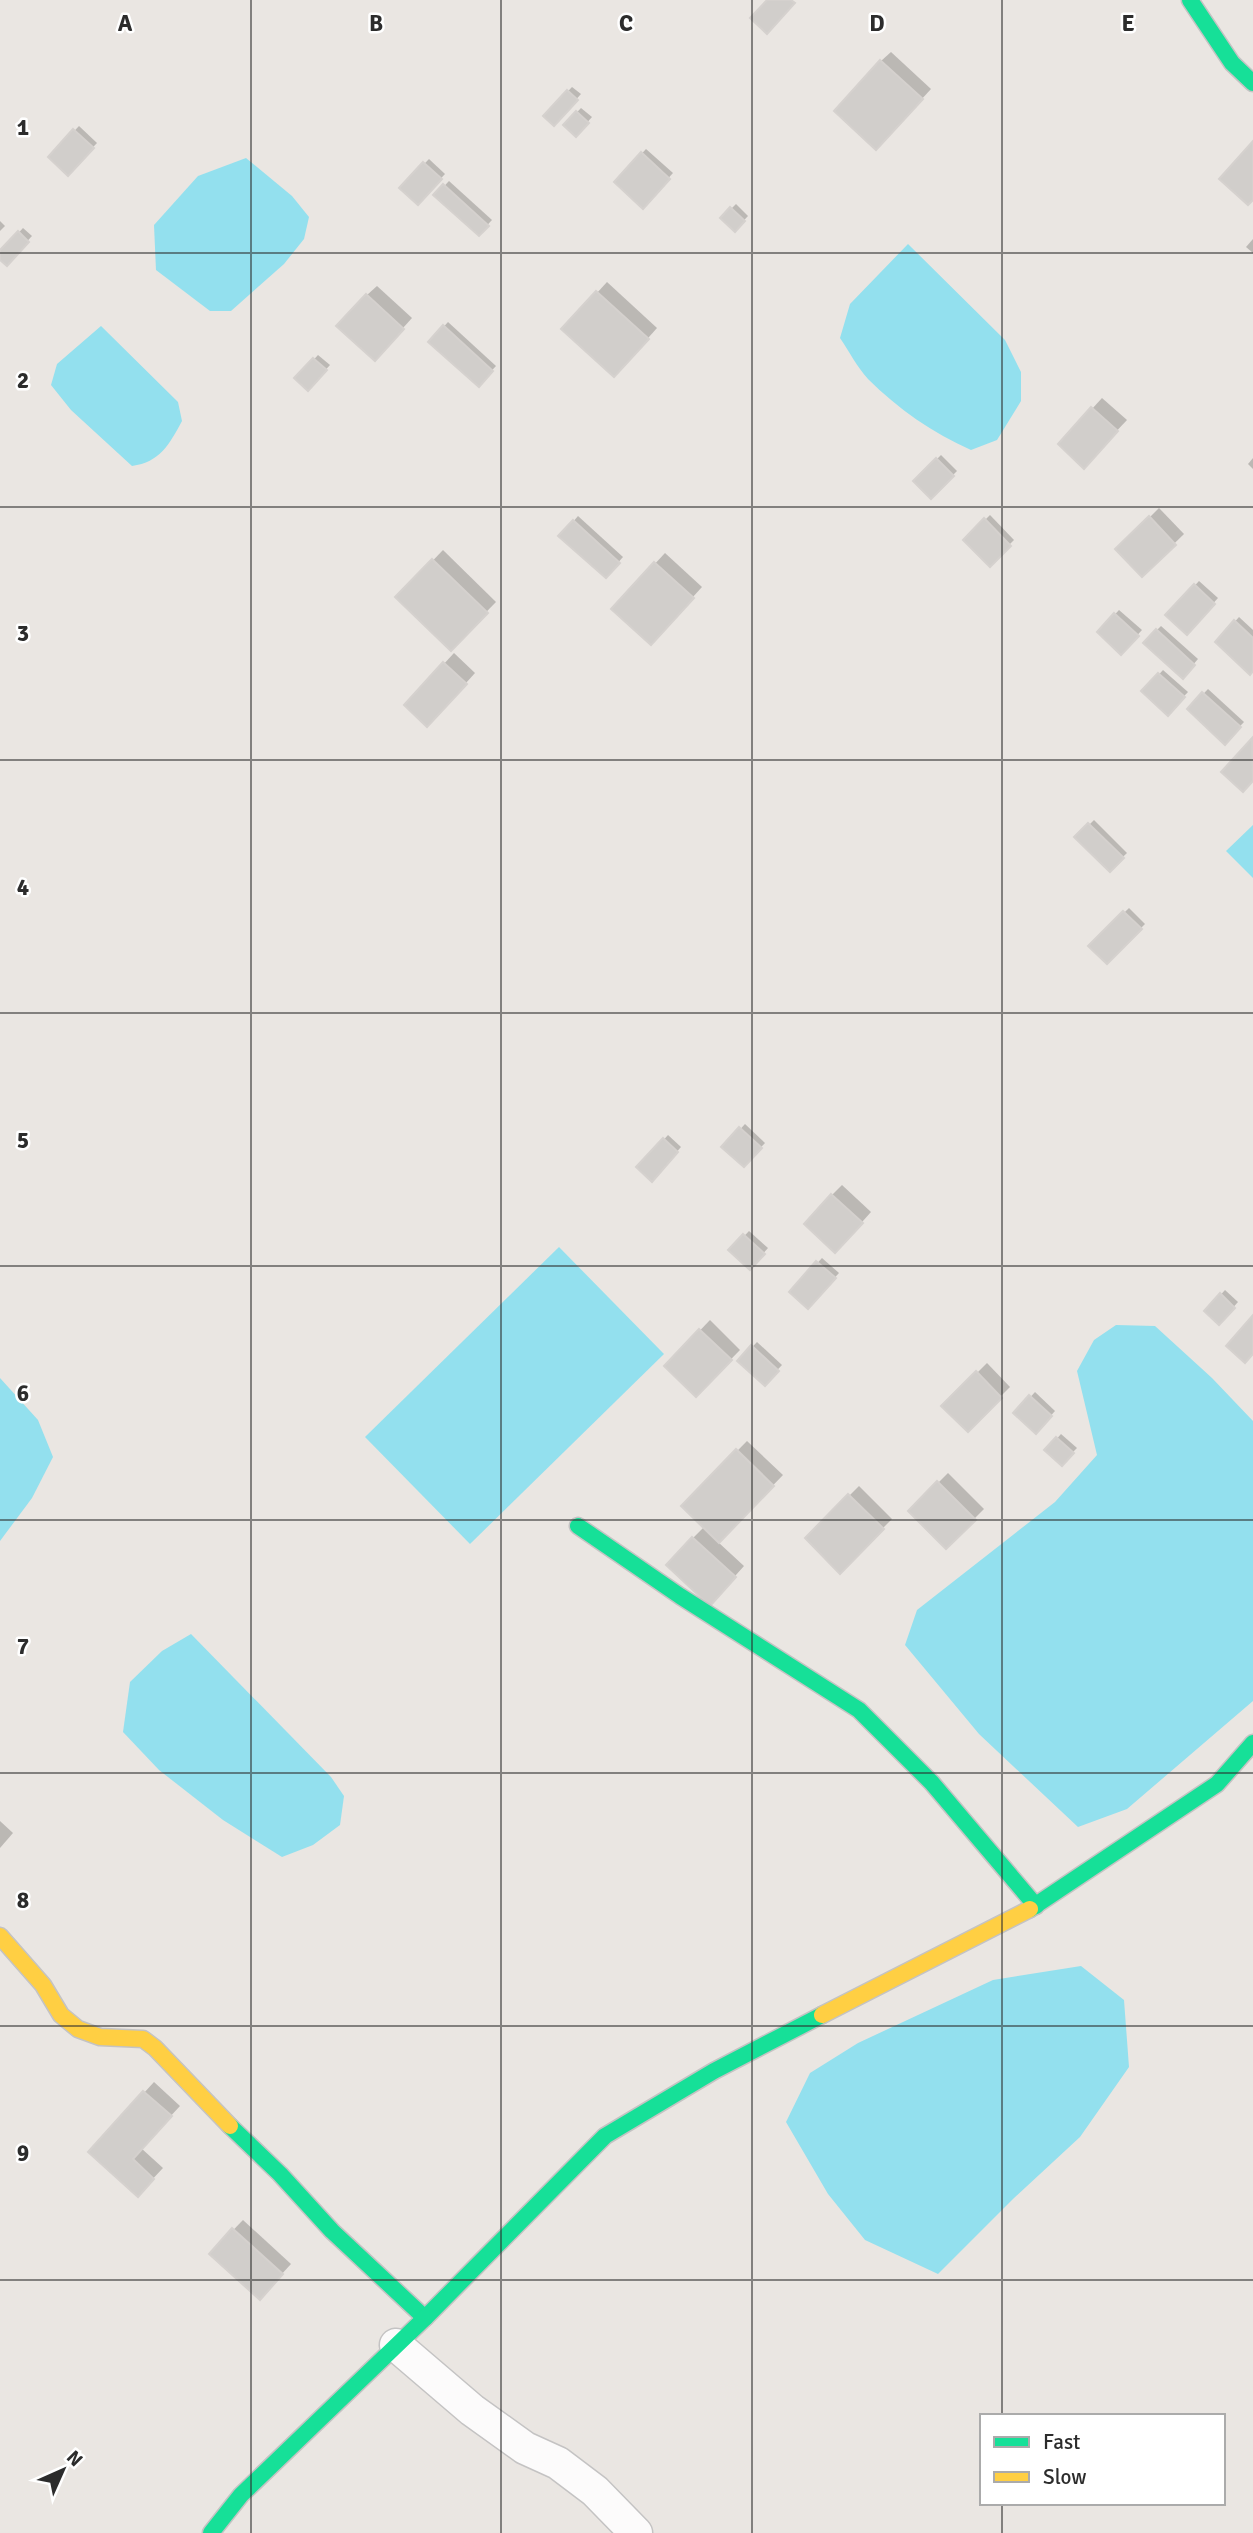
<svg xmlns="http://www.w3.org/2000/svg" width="1253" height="2533" font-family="Signika,sans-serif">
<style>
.water{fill:#93e0ee}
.shadow{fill:#0003}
.building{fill:#d1cecb;stroke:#d5d1ce;stroke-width:2}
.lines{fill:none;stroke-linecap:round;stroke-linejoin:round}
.street-casing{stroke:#c4c3c3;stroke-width:35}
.fast-casing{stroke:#c4c3c3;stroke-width:19}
.slow-casing{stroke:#c4c3c3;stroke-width:19}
.street{stroke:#fcfbfb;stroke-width:32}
.fast{stroke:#16e098;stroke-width:16}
.slow{stroke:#ffcf43;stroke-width:16}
.grid{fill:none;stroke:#2c2c2c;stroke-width:2;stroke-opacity:0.55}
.grid-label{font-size:23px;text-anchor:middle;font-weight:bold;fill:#2c2c2c;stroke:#fff;stroke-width:5;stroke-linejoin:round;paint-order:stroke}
</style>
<rect width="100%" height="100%" fill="#eae6e2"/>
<g class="water">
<polygon points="246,158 292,196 309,217 304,239 284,264 231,311 210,311 156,270 154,225 198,176"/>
<path d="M908,244l97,96 16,32v29l-24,39 -26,10c-38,-17 -73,-41 -103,-71 -11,-12 -19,-28 -28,-41l10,-34z"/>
<path d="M101,326l77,76 4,19c-13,24 -22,41 -50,45l-61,-56 -20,-25 6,-21z"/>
<polygon points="1253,825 1253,878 1226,851"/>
<polygon points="559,1247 664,1354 470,1544 365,1437"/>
<polygon points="1116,1325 1155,1326 1212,1378 1253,1421 1253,1701 1127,1809 1078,1827 979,1734 905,1645 917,1610 1055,1502 1097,1455 1077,1371 1094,1340"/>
<polygon points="0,1378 38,1420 53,1457 32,1498 0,1541"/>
<polygon points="191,1634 331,1777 344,1796 340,1825 313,1845 282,1857 223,1820 159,1770 123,1732 130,1682 162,1651"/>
<polygon points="1081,1966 1124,2000 1129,2067 1080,2137 1013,2199 938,2274 865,2240 828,2194 786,2122 810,2073 858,2043 993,1980"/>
</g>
<g class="shadow">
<polygon points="891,52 931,89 886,138 881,61"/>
<polygon points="572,87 581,94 554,124 545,116"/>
<polygon points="581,108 592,117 576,135 565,125"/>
<polygon points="79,126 97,143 68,173 50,157"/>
<polygon points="646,149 673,173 643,206 616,182"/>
<polygon points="429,159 445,174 418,203 401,188"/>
<polygon points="449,181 492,220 479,234 436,195"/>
<polygon points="736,204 748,216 735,230 722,218"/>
<polygon points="0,221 5,226 0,231"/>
<polygon points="23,228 32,236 7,263 0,257 0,253"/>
<polygon points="1253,239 1253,253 1246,247"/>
<polygon points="607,282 657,328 624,365 564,329"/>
<polygon points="377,286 412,318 384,349 367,295"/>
<polygon points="448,322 496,366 478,385 431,341"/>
<polygon points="318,355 330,365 308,389 297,378"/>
<polygon points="1102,398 1127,420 1093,456 1060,444"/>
<polygon points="941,455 957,471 931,497 915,481"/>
<polygon points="1253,458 1253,469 1248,464"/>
<polygon points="1159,508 1184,534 1142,575 1118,549"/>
<polygon points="990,515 1014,540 990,564 965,540"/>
<polygon points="578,516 623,557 606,576 561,536"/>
<polygon points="443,550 496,602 451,648 398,597"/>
<polygon points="665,553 702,587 660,633 613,609"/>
<polygon points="1199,581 1218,598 1187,632 1168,615"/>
<polygon points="1119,610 1142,630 1121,653 1099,632"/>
<polygon points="1239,617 1253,630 1253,669 1217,642"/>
<polygon points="1161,626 1198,659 1183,676 1145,642"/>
<polygon points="454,653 475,673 437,715 406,705"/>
<polygon points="1163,670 1188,692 1168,713 1144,691"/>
<polygon points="1208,689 1244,722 1225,742 1189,709"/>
<polygon points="1094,820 1127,853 1110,869 1077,837"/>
<polygon points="1129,908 1145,924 1107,962 1090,946"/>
<polygon points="745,1124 765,1143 744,1165 724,1147"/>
<polygon points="668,1135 681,1147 652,1180 639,1167"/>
<polygon points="842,1185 871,1212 845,1241 832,1195"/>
<polygon points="749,1231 768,1248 750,1268 731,1250"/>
<polygon points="822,1258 839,1273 808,1307 791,1292"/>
<polygon points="1225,1290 1238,1302 1219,1323 1206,1311"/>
<polygon points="710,1320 740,1350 696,1395 666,1366"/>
<polygon points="757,1342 782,1365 764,1384 740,1360"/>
<polygon points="987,1363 1010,1387 968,1429 944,1406"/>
<polygon points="1035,1392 1055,1411 1036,1432 1016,1413"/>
<polygon points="1061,1434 1077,1448 1062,1463 1047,1450"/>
<polygon points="747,1441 783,1475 718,1542 744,1566 719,1594 693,1538 704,1527 683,1506"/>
<polygon points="948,1473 984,1509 946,1547 910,1511"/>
<polygon points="859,1486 892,1519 840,1571 807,1538"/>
<polygon points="0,1821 13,1833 0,1848"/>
<polygon points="154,2082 180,2106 141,2148 163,2168 147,2185 90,2152"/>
<polygon points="243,2220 291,2264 269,2288 211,2253"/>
</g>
<g class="building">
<polygon points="767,0 791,0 795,3 767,34 750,18"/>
<polygon points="880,60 923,99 876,150 834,111"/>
<polygon points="567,90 578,100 554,126 543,116"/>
<polygon points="576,111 589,123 576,137 563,125"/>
<polygon points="73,129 94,148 68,176 48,157"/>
<polygon points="1253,141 1253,200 1248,205 1219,179"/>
<polygon points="641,152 670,179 643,209 614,182"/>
<polygon points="423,162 442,179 418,205 399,188"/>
<polygon points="443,184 489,226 479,236 433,195"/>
<polygon points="730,207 745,221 735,232 720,218"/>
<polygon points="18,231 29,242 7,266 0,260 0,250"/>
<polygon points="596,291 649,339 614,377 561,329"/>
<polygon points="366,294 404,329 375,361 336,326"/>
<polygon points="443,325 493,371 479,387 428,342"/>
<polygon points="313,358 327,370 308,391 294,378"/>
<polygon points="1091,407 1118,431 1084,469 1058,444"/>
<polygon points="936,458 954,476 931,499 913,481"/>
<polygon points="1149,516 1176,545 1142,577 1115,549"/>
<polygon points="984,518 1011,546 990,567 963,540"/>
<polygon points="573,520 620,563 606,578 558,536"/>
<polygon points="432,559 488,613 451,651 395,597"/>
<polygon points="654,562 694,598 651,645 611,609"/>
<polygon points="1194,584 1215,604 1187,635 1165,615"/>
<polygon points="1114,613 1139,636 1121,655 1097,632"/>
<polygon points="1234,620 1253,638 1253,671 1250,675 1215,642"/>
<polygon points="1156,629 1195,665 1183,679 1143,643"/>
<polygon points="443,662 467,684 427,727 404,705"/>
<polygon points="1158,673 1185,697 1168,716 1141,691"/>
<polygon points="1202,692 1241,727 1225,745 1187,709"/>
<polygon points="1252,738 1253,781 1243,792 1221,772"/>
<polygon points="1088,823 1124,858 1110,872 1074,837"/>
<polygon points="1123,911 1142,929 1107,964 1088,946"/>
<polygon points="739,1127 762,1148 744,1167 721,1147"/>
<polygon points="663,1138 678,1152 652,1182 636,1167"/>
<polygon points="831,1194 863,1223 835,1253 804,1224"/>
<polygon points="743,1234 765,1254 750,1270 728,1250"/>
<polygon points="816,1261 836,1278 808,1309 789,1292"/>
<polygon points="1220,1293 1235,1308 1219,1325 1204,1311"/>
<polygon points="1253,1315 1253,1354 1245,1363 1226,1346"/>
<polygon points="699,1329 732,1360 696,1397 664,1366"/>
<polygon points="751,1345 779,1371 765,1386 737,1361"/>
<polygon points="976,1371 1002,1398 968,1432 941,1406"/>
<polygon points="1029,1395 1052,1416 1036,1434 1013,1413"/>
<polygon points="1056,1437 1074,1453 1062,1466 1044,1450"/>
<polygon points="736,1449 774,1486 719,1543 681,1506"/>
<polygon points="937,1481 976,1520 946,1549 908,1511"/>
<polygon points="848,1494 884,1529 840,1574 805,1538"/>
<polygon points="692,1537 736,1577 710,1606 666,1565"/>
<polygon points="143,2091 172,2116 133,2159 154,2179 138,2197 88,2152"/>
<polygon points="232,2228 283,2274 260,2300 209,2254"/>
</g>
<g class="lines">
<g class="street-casing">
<polyline id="street" points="396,2345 472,2410 525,2448 558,2463 595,2491 636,2533"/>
</g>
<g class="fast-casing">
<g id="fast">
<polyline points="1190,0 1232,63 1253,83"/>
<polyline points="578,1526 680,1596 859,1710 932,1783 1036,1906"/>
<polyline points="1030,1909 1217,1784 1253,1743"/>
<polyline points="230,2126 280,2174 332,2231 425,2318"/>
<polyline points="211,2533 241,2495 425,2318 605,2136 714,2071 822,2015"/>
</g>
</g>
<g class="slow-casing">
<g id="slow">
<polyline points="0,1936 43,1985 61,2015 78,2029 100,2037 143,2039 155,2048 230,2126"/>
<polyline points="822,2015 1030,1909"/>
</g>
</g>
<use href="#street" class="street"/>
<use href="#fast" class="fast"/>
<use href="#slow" class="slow"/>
</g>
<path class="grid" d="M251,0v2533M501,0v2533M752,0v2533M1002,0v2416M0,253h1253M0,507h1253M0,760h1253M0,1013h1253M0,1266h1253M0,1520h1253M0,1773h1253M0,2026h1253M0,2280h1253M1002,2503v30"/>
<g class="grid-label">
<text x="125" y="31">A</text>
<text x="376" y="31">B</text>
<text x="626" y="31">C</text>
<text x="877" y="31">D</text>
<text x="1128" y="31">E</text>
<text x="23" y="135">1</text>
<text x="23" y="388">2</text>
<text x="23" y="641">3</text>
<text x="23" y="895">4</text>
<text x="23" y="1148">5</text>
<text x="23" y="1401">6</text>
<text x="23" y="1654">7</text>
<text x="23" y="1908">8</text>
<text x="23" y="2161">9</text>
</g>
<rect x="980" y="2414" width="245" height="91" fill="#ffffff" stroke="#ababab" stroke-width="2"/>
<rect x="994" y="2437" width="35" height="10" fill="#16e098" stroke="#ababab" stroke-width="2"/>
<text x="1043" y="2449" font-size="21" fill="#2c2c2c">Fast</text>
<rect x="994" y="2472" width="35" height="10" fill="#ffcf43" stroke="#ababab" stroke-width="2"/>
<text x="1043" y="2484" font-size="21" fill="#2c2c2c">Slow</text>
<g transform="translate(63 2470) rotate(45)" stroke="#ffffff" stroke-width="5" paint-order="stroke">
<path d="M0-5L12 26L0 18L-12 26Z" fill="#2c2c2c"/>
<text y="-10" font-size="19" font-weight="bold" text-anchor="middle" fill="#2c2c2c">N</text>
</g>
</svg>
